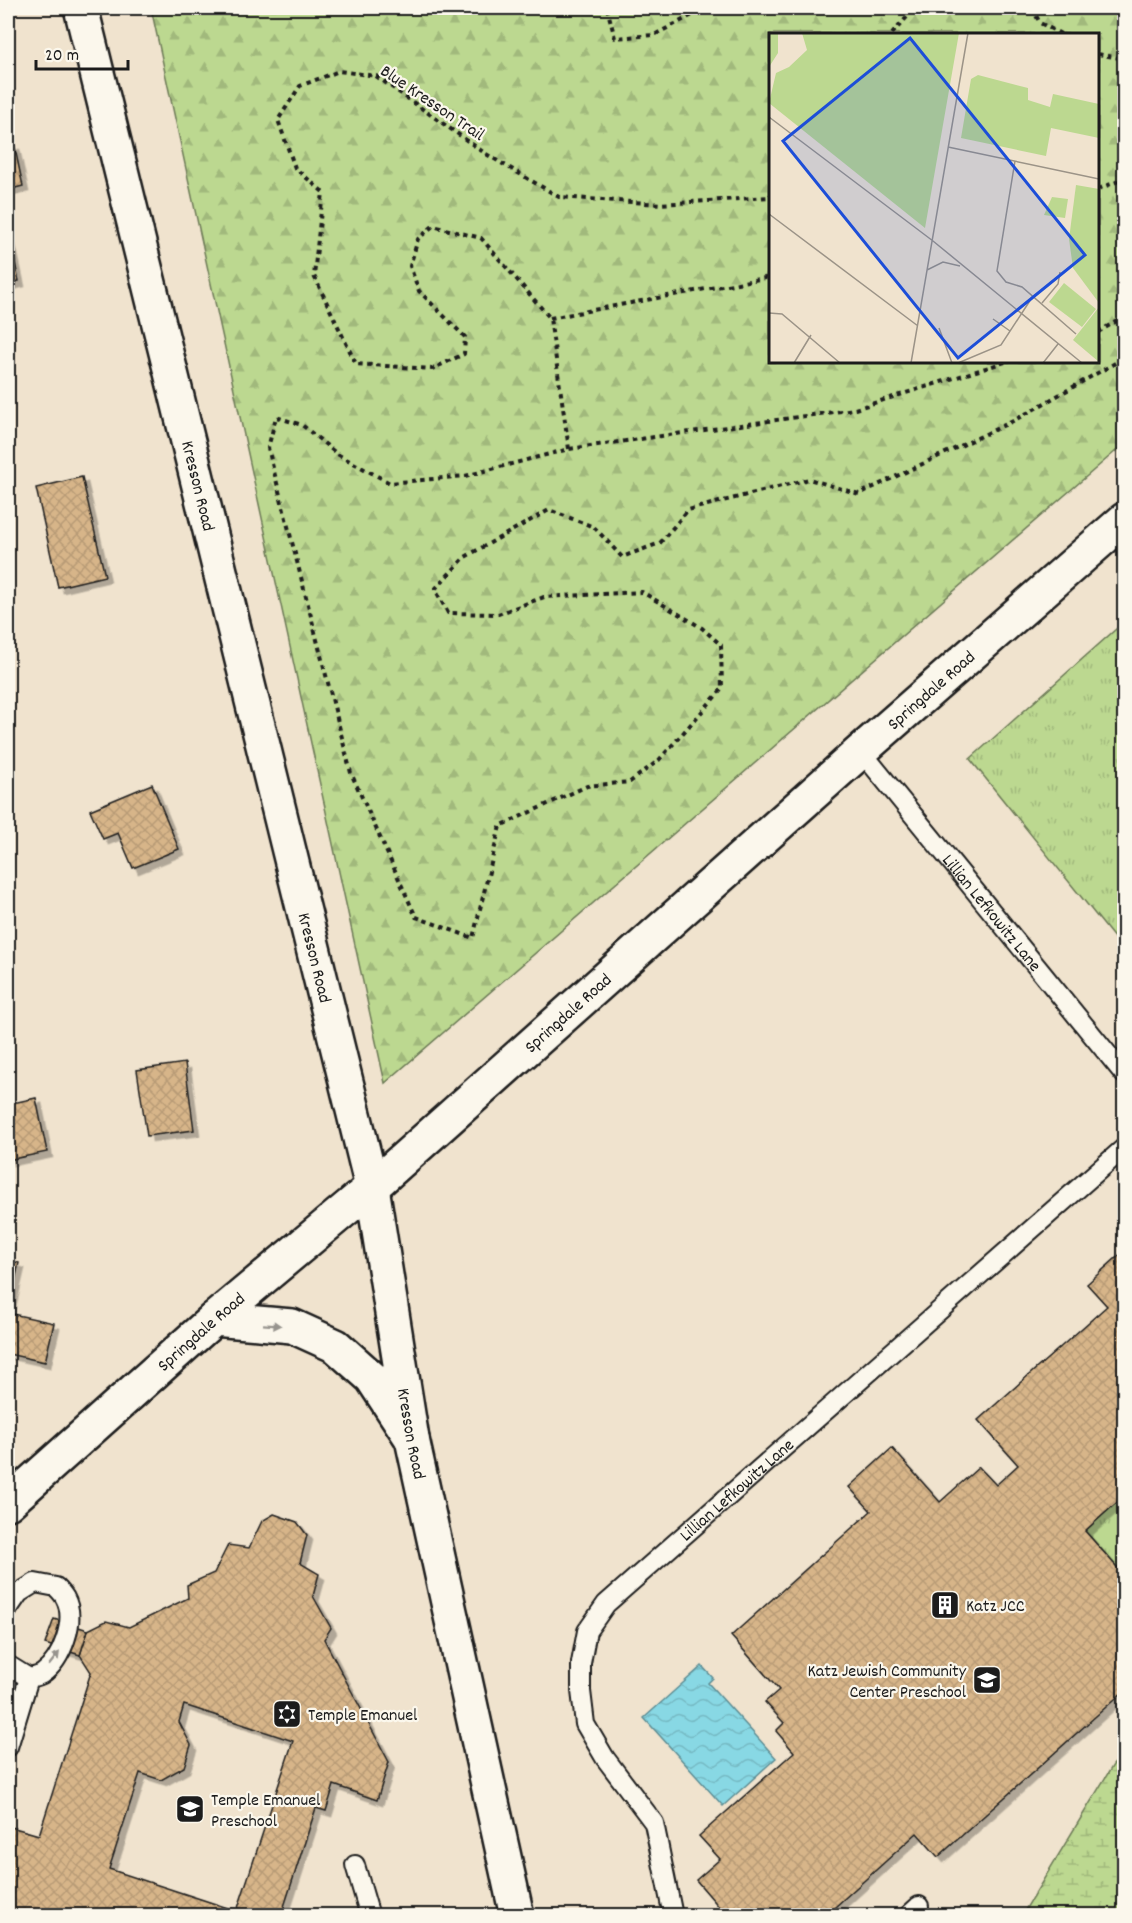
<svg xmlns="http://www.w3.org/2000/svg" width="1132" height="1923" font-family="Dekko,sans-serif">
<style>
.grass{fill:url(#grass-tufts);stroke:#6c7a56;stroke-width:1.5}
.forest{fill:url(#forest-firs);stroke:#6c7a56;stroke-width:1.5;fill-rule:evenodd}
.wetland{fill:url(#wetland-marsh);stroke:#6c7a56;stroke-width:1.5}
.water{fill:url(#water-waves);stroke:#5d8d94;stroke-width:1.5}
.building{fill:url(#building-cross-hatch);stroke:#1c1c1c;stroke-width:1.5;fill-rule:evenodd;filter:url(#shadow)}
.lines{fill:none;stroke-linecap:round;stroke-linejoin:round}
.service-casing{stroke:#1c1c1c;stroke-width:22}
.tertiary-casing{stroke:#1c1c1c;stroke-width:38}
.secondary-casing{stroke:#1c1c1c;stroke-width:38}
.path{stroke:#1c1c1c;stroke-width:4;stroke-dasharray:4.5 4.5;stroke-linecap:butt}
.service{stroke:#fbf7ec;stroke-width:18}
.tertiary{stroke:#fbf7ec;stroke-width:33}
.secondary{stroke:#fbf7ec;stroke-width:33}
.oneway{fill:#97948e}
.labels{text-anchor:middle;stroke-width:4.5;stroke-linejoin:round;paint-order:stroke}
.street-label{font-size:18px;fill:#1c1c1c;stroke:#fbf7ec}
.poi-label{font-size:18px;fill:#1c1c1c;stroke:#fbf7ec;text-anchor:start}
.inset-road{fill:none;stroke:#9b9387;stroke-width:1.5}
.view{fill:#1d4ed8;fill-opacity:0.15;stroke:#1d4ed8;stroke-width:3}
.inset-edge{fill:none;stroke:#1c1c1c;stroke-width:3}
</style>
<defs>
<pattern id="grass-tufts" width="24" height="20" patternUnits="userSpaceOnUse" patternTransform="scale(1.5)"><rect width="24" height="20" fill="#bcd890"/><path d="M3 7l-1-3M5 7V3M7 7l1-3M15 17l-1-3M17 17v-4M19 17l1-3" fill="none" stroke="#a1b97c"/></pattern>
<pattern id="forest-firs" width="22" height="20" patternUnits="userSpaceOnUse" patternTransform="scale(1.5)"><rect width="22" height="20" fill="#bcd890"/><path d="M5 1l3.5 6h-7zM16 11l3.5 6h-7z" fill="#a1b97c"/></pattern>
<pattern id="wetland-marsh" width="20" height="14" patternUnits="userSpaceOnUse" patternTransform="scale(1.5)"><rect width="20" height="14" fill="#bcd890"/><path d="M1 5h8M5 5V1M11 12h8M15 12V8" fill="none" stroke="#a1b97c"/></pattern>
<pattern id="water-waves" width="16" height="10" patternUnits="userSpaceOnUse" patternTransform="scale(1.5)"><rect width="16" height="10" fill="#88d8e4"/><path d="M0 5q4-4 8 0t8 0" fill="none" stroke="#75b9c3"/></pattern>
<pattern id="building-cross-hatch" width="8" height="8" patternUnits="userSpaceOnUse" patternTransform="scale(1.5)"><rect width="8" height="8" fill="#d7b589"/><path d="M0 0l8 8M0 8l8-8" fill="none" stroke="#b89b76"/></pattern>
<filter id="shadow"><feDropShadow dx="5.5" dy="5.5" stdDeviation="0" flood-color="#0004"/></filter>
</defs>
<rect width="100%" height="100%" fill="#f0e3ce"/>
<filter id="ink" filterUnits="userSpaceOnUse"><feTurbulence type="fractalNoise" baseFrequency=".0167" numOctaves="2"/><feDisplacementMap in="SourceGraphic" scale="12" xChannelSelector="R" yChannelSelector="G"/><feConvolveMatrix kernelMatrix="1 2 1 2 8 2 1 2 1" color-interpolation-filters="sRGB"/></filter>
<g filter="url(#ink)">
<g class="grass">
<polygon points="1124,622 1124,950 970,759"/>
<polygon points="1124,1496 1124,1575 1085,1531"/>
</g>
<path class="forest" d="M151,8h973v436l-739,639zM770,34h328v328h-328z"/>
<polygon class="wetland" points="1124,1754 1124,1915 1022,1915 1113,1765"/>
<polygon class="water" points="702,1666 713,1678 708,1683 776,1758 723,1806 644,1718"/>
<g class="building">
<polygon points="14,144 23,186 8,190 8,145"/>
<polygon points="8,231 19,281 8,284"/>
<polygon points="82,477 105,576 58,587 36,488"/>
<polygon points="152,784 179,849 133,868 118,833 103,839 90,810"/>
<polygon points="185,1063 194,1130 147,1136 137,1070"/>
<polygon points="36,1098 47,1152 8,1160 8,1104"/>
<polygon points="1124,1251 1124,1496 1085,1531 1124,1575 1124,1691 938,1857 917,1833 825,1916 727,1916 696,1880 720,1859 699,1836 794,1752 776,1731 784,1723 765,1702 779,1690 731,1636 871,1511 849,1487 892,1448 940,1502 979,1467 996,1485 1018,1465 978,1420 1107,1306 1087,1284"/>
<polygon points="8,1260 19,1263 8,1310"/>
<polygon points="8,1313 54,1323 45,1362 8,1354 11,1343 8,1342"/>
<path d="M274,1514l23,8 10,13 -7,28 19,11 -6,22 18,32 -7,11 65,123 -12,38 -43,-15 -8,26 -10,-3 -35,108h-255l-18,-7v-70l3,-12 28,8 52,-163 -11,-17 8,-25 18,-9 23,6 59,-29 -1,-13 27,-12 14,-28 21,3 13,-27zM184,1705l109,36 -56,170 -128,-42 31,-96 21,7 23,-13 7,-22 -12,-23z"/>
<polygon points="54,1619 88,1630 80,1655 45,1644"/>
</g>
<g class="lines">
<g class="service-casing">
<g id="service">
<path id="s1" d="M861,751l263,323"/>
<path d="M8,1609l11,-16 16,-10 21,4c3,3 7,7 9,11 12,22 -3,62 -23,76 -3,2 -9,3 -13,4l-21,-13"/>
<polyline points="8,1747 29,1678"/>
<polyline points="355,1865 370,1916"/>
<path id="s2" d="M673,1916l-19,-93 -49,-65 -20,-34 -4,-33v-28l6,-32 19,-27 518,-456"/>
<polyline points="908,1916 919,1906"/>
</g>
</g>
<g class="tertiary-casing">
<g id="tertiary">
<path id="s3" d="M81,8l291,1179 40,252 105,477"/>
</g>
</g>
<g class="secondary-casing">
<g id="secondary">
<polyline points="214,1319 292,1326 336,1346 372,1378 412,1439"/>
<path id="s4" d="M8,1503l206,-184 158,-132 489,-436 263,-231"/>
</g>
</g>
<g class="path">
<polyline points="607,8 615,38 654,35 706,8"/>
<polyline points="1032,8 1040,23 1061,34"/>
<polyline points="892,34 915,8"/>
<polyline points="1098,54 1124,59"/>
<polyline points="1098,189 1124,179"/>
<polyline points="550,318 770,277"/>
<polyline points="1098,332 1124,317"/>
<polyline points="1005,362 855,409 569,449 465,476 390,483 337,454 302,425 276,417 268,448 351,773 416,917 473,938 500,826 587,786 630,782 659,760 722,689 721,645 702,628 642,592 544,597 498,614 448,613 435,589 465,557 549,510 594,527 622,557 660,543 688,510 809,479 859,494 1013,421 1124,358"/>
<polyline points="569,449 550,318 481,238 433,226 418,239 410,266 419,291 465,337 464,354 432,369 356,364 314,276 323,192 295,168 278,120 300,86 339,71 376,76 486,154 559,197 661,204 769,197 770,195"/>
</g>
<use href="#service" class="service"/>
<use href="#tertiary" class="tertiary"/>
<use href="#secondary" class="secondary"/>
</g>
<defs><path id="oneway-solid" d="M-6-.8H1V-3.2L6.5 0L1 3.2V.8H-6Z" transform="scale(1.5)"/></defs>
<g class="oneway">
<use href="#oneway-solid" transform="translate(272 1325) rotate(4)"/>
<use href="#oneway-solid" transform="translate(54 1659) rotate(-52)"/>
</g>
</g>
<defs>
<g id="building-square" transform="scale(1.5)"><rect x="-9" y="-9" width="18" height="18" rx="4" fill="#1c1c1c" stroke="#fbf7ec"/><path d="M-4-6H4V6H1V3H-1V6H-4ZM-2.5-4.3h1.7v1.8h-1.7ZM.8-4.3h1.7v1.8H.8ZM-2.5-1h1.7V.8h-1.7ZM.8-1h1.7V.8H.8Z" fill="#fff"/></g>
<g id="school-square" transform="scale(1.5)"><rect x="-9" y="-9" width="18" height="18" rx="4" fill="#1c1c1c" stroke="#fbf7ec"/><path d="M0-5L7-2L0 1L-7-2ZM-4 1L0 2.5L4 1V4Q0 6-4 4Z" fill="#fff"/></g>
<g id="synagogue-square" transform="scale(1.5)"><rect x="-9" y="-9" width="18" height="18" rx="4" fill="#1c1c1c" stroke="#fbf7ec"/><path d="M0-6.5L5.6 3.2H-5.6ZM0 6.5L5.6-3.2H-5.6Z" fill="#fff"/></g>
</defs>
<g fill-rule="evenodd">
<use href="#building-square" x="945" y="1605"/>
<use href="#school-square" x="987" y="1680"/>
<use href="#synagogue-square" x="287" y="1714"/>
<use href="#school-square" x="190" y="1809"/>
</g>
<g class="labels">
<g class="street-label">
<text transform="translate(433 102) rotate(34)" y="6">Blue Kresson Trail</text>
<text dy="6" stroke="none"><textPath href="#s3" startOffset="492">Kresson Road</textPath></text>
<text dy="6" stroke="none"><textPath href="#s4" startOffset="1230">Springdale Road</textPath></text>
<text dy="6" stroke="none"><textPath href="#s1" startOffset="208">Lillian Lefkowitz Lane</textPath></text>
<text dy="6" stroke="none"><textPath href="#s3" startOffset="978">Kresson Road</textPath></text>
<text dy="6" stroke="none"><textPath href="#s4" startOffset="744">Springdale Road</textPath></text>
<text dy="6" stroke="none"><textPath href="#s4" startOffset="258">Springdale Road</textPath></text>
<text dy="6" stroke="none"><textPath href="#s3" startOffset="1464">Kresson Road</textPath></text>
<text dy="6" stroke="none"><textPath href="#s2" startOffset="516">Lillian Lefkowitz Lane</textPath></text>
</g>
<g class="poi-label">
<text x="966" y="1611">Katz JCC</text>
<text x="966" y="1676" text-anchor="end">Katz Jewish Community<tspan x="966" dy="21">Center Preschool</tspan></text>
<text x="308" y="1720">Temple Emanuel</text>
<text x="211" y="1805">Temple Emanuel<tspan x="211" dy="21">Preschool</tspan></text>
</g>
</g>
<g transform="translate(769 33)">
<rect width="330" height="330" fill="#f0e3ce"/>
<path d="M209,42l50,13v12l22,7 3,-13 46,10v34l-48,-10 -5,28 -85,-18 10,-59zM283,164l16,2 -3,19 -21,-3zM295,250l32,26 -14,18 -33,-25zM330,274v55l-26,-22z" fill="#bcd890"/>
<path d="M0,0h9v20l-9,14zM33,0h157l-34,195 -156,-125 7,-30 13,-6 18,-17z" fill="#bcd890"/>
<path d="M307,152l23,4v114l-26,-35 -4,-29z" fill="#bcd890"/>
<path class="inset-road" d="M0,84l164,124 149,122M179,114l151,32M246,128l-18,110 9,11 16,5 54,47M0,181l149,112M158,237l16,-8 17,4M273,270l16,-19 2,-12M0,280l13,1 58,49M224,286l17,12M170,295l13,35M25,330l17,-28M142,330l57,-330M189,330l43,-18 32,-49M274,330l15,-19"/>
<path class="view" d="M141,5l175,217 -127,103 -175,-217z"/>
<rect width="330" height="330" class="inset-edge"/>
</g>
<rect width="1132" height="1923" fill="none" stroke="#fbf7ec" stroke-width="30"/>
<rect x="15" y="15" width="1102" height="1893" fill="none" stroke="#1c1c1c" stroke-width="2" filter="url(#ink)"/>
<path d="M36 60v9h92v-9" fill="none" stroke="#1c1c1c" stroke-width="3"/>
<text x="45" y="60" font-size="18" fill="#1c1c1c" stroke="#fbf7ec" stroke-width="4.5" paint-order="stroke">20 m</text>
</svg>
